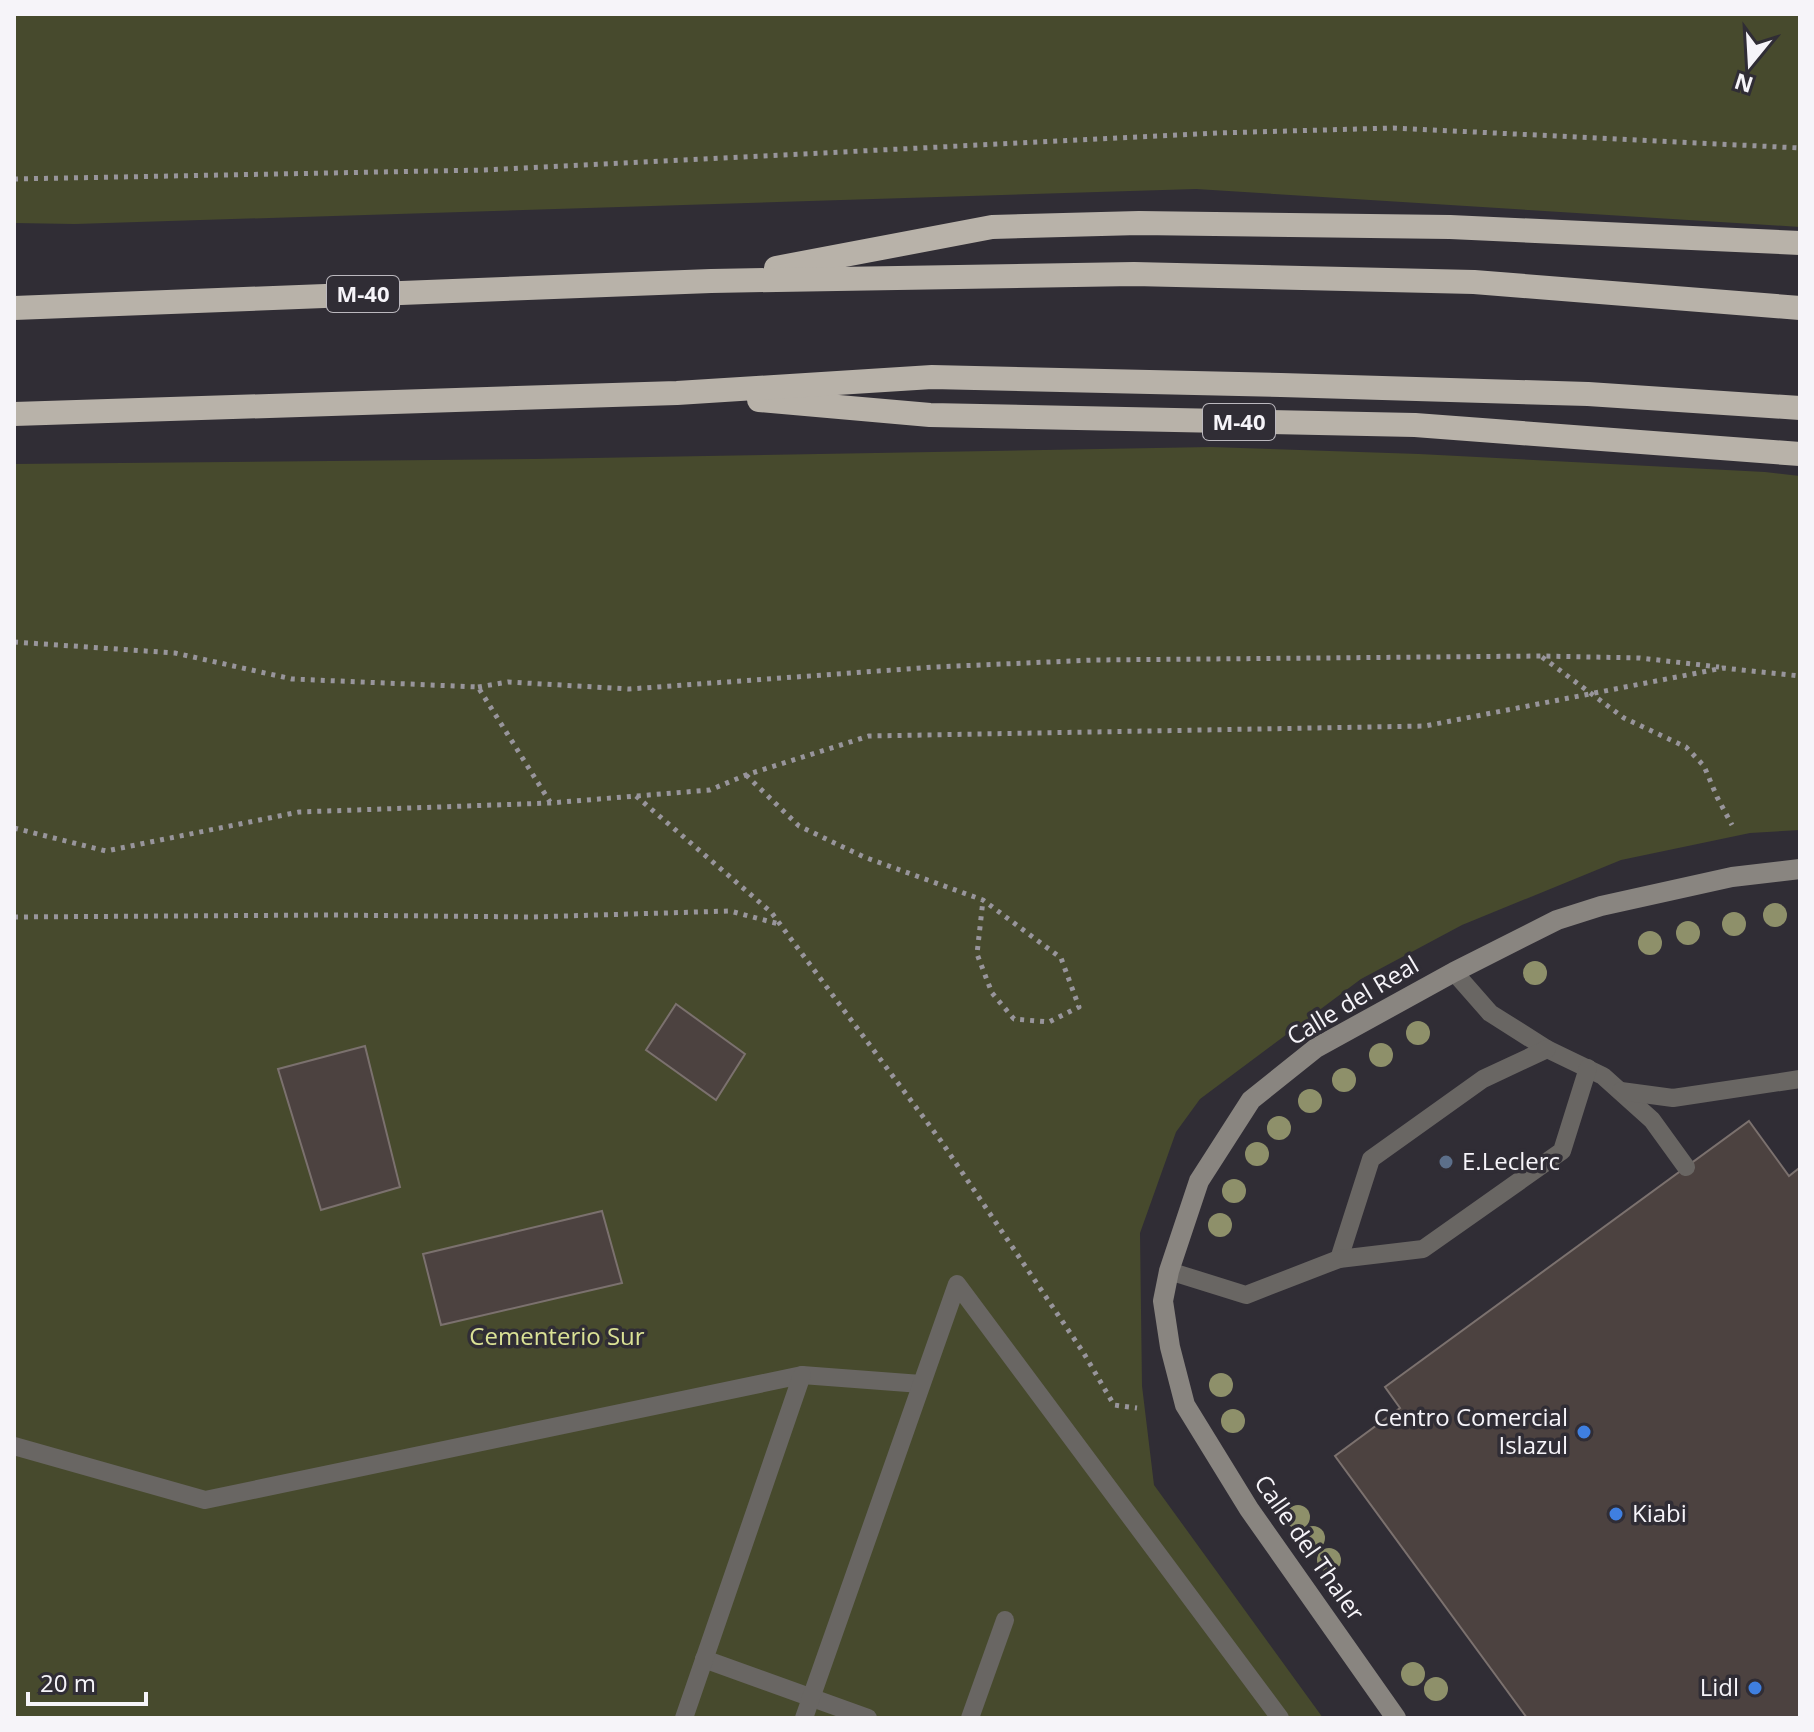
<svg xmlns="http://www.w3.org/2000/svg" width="1814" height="1732" font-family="'Open Sans',sans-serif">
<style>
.green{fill:#474a2d}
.building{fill:#4c4240;stroke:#7b716e;stroke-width:2}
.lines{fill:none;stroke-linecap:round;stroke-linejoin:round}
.path{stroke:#98959b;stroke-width:5;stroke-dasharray:4 6;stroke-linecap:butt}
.lane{stroke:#696663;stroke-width:18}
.secondary{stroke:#898580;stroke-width:20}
.highway{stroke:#b8b2a9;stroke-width:24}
.tree{fill:#8e906a}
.service-dot{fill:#5c6f8a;stroke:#302d35;stroke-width:3}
.shop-dot{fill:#3f7fe0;stroke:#302d35;stroke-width:3}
.labels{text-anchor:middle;stroke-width:7;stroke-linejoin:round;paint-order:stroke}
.shield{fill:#302d35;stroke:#bbb8be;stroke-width:2}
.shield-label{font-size:22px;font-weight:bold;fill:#f6f4f9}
.street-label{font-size:24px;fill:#f6f4f9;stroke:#302d35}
.poi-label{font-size:24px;fill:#f6f4f9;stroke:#302d35;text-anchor:start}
.park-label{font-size:24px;fill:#dae195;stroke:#302d35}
</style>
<rect width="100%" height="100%" fill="#302d35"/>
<g class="green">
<polygon points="14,14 1800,14 1800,227 1196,189 75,224 14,223"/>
<polygon points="1211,447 1419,454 1765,472 1800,476 1800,830 1750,833 1621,860 1462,925 1361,979 1200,1099 1176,1132 1140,1233 1142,1386 1154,1485 1323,1718 14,1718 14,464 534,459"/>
</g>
<g class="building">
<polygon points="676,1004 745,1054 716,1100 646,1050"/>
<polygon points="365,1046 400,1187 321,1210 278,1069"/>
<polygon points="1749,1121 1789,1176 1798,1169 1800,1172 1800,1718 1527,1718 1335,1456 1400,1408 1385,1387"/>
<polygon points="602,1211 622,1283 441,1325 423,1254"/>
</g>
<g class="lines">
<g class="path">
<polyline points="14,179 485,170 1217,133 1393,128 1800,148"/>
<polyline points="14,642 175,653 292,679 478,687 550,802"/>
<polyline points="1542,657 1624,718 1686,747 1704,766 1717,797 1732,825"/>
<polyline points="478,687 508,682 629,689 934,667 1094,660 1542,656 1640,658 1719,667"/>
<polyline points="746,775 799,826 864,857 983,900 1061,958 1079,1007 1049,1022 1014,1019 992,993 977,954 983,900"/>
<polyline points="636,796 771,912 941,1141 1083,1352 1114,1405 1137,1408"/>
<polyline points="14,828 106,851 299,812 550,803 710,790 746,775 869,736 1425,726 1723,668 1800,676"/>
<polyline points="14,917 330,915 532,917 730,911 779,924"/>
</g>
<g class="lane">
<polyline points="1454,972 1490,1013 1547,1049 1603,1076 1652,1120 1686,1167"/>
<polyline points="1621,1091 1673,1098 1800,1079"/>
<polyline points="1339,1259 1371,1159 1483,1079 1547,1049"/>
<polyline points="1169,1271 1246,1295 1339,1259 1423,1249 1562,1151 1588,1068"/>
<polyline points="14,1446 205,1500 802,1375 921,1384"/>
<polyline points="704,1659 868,1718"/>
<polyline points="684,1718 802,1375"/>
<polyline points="804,1718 957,1284 1280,1718"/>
<polyline points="970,1718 1005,1620"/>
</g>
<polyline class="secondary" points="1396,1718 1249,1509 1185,1405 1170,1347 1163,1301 1169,1271 1199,1181 1251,1100 1316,1048 1454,972 1557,920 1601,906 1732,877 1800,869"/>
<g class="highway">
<polyline points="776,268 992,227 1139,223 1450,227 1800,243"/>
<polyline points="14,308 711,281 1134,274 1474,282 1800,308"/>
<polyline points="759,400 930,415 1415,425 1800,454"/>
<polyline points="14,414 677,393 932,377 1281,385 1588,394 1800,408"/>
</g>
</g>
<g class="tree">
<circle cx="1775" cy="915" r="12"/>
<circle cx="1734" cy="924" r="12"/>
<circle cx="1688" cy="933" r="12"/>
<circle cx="1650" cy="943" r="12"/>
<circle cx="1535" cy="973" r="12"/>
<circle cx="1418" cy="1033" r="12"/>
<circle cx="1381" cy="1055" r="12"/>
<circle cx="1344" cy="1080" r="12"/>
<circle cx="1310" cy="1101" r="12"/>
<circle cx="1279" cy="1128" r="12"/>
<circle cx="1257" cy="1154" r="12"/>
<circle cx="1234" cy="1191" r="12"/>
<circle cx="1220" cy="1225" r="12"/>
<circle cx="1221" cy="1385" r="12"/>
<circle cx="1233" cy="1421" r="12"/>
<circle cx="1298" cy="1517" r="12"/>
<circle cx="1313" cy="1538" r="12"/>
<circle cx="1329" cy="1560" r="12"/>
<circle cx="1413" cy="1674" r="12"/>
<circle cx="1436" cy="1689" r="12"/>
</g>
<circle class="service-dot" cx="1446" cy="1162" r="8"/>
<g class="shop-dot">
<circle cx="1584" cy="1432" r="8"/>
<circle cx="1616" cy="1514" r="8"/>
<circle cx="1755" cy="1688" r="8"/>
</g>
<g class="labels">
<g class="shield">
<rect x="327" y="276" width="72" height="36" rx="6"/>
<rect x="1203" y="404" width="72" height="36" rx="6"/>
</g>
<g class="shield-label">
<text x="363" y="302">M-40</text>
<text x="1239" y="430">M-40</text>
</g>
<g class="street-label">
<text transform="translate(1353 1001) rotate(-31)" y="8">Calle del Real</text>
<text transform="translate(1309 1548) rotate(55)" y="8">Calle del Thaler</text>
</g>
<g class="poi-label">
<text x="1462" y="1170">E.Leclerc</text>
<text x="1568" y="1426" text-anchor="end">Centro Comercial<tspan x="1568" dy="28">Islazul</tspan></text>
<text x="1632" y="1522">Kiabi</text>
<text x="1739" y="1696" text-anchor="end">Lidl</text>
</g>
<g class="park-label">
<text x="557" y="1345">Cementerio Sur</text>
</g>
</g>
<rect width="1814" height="1732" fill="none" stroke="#f6f4f9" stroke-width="32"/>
<g transform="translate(1750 64) rotate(198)" stroke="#302d35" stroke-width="6" paint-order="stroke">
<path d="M0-6L14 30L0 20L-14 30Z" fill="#f6f4f9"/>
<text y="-12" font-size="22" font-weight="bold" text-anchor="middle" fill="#f6f4f9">N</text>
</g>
<path d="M28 1692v12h118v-12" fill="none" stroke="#f6f4f9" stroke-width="4"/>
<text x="40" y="1692" font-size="24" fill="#f6f4f9" stroke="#302d35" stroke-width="6" paint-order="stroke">20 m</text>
</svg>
